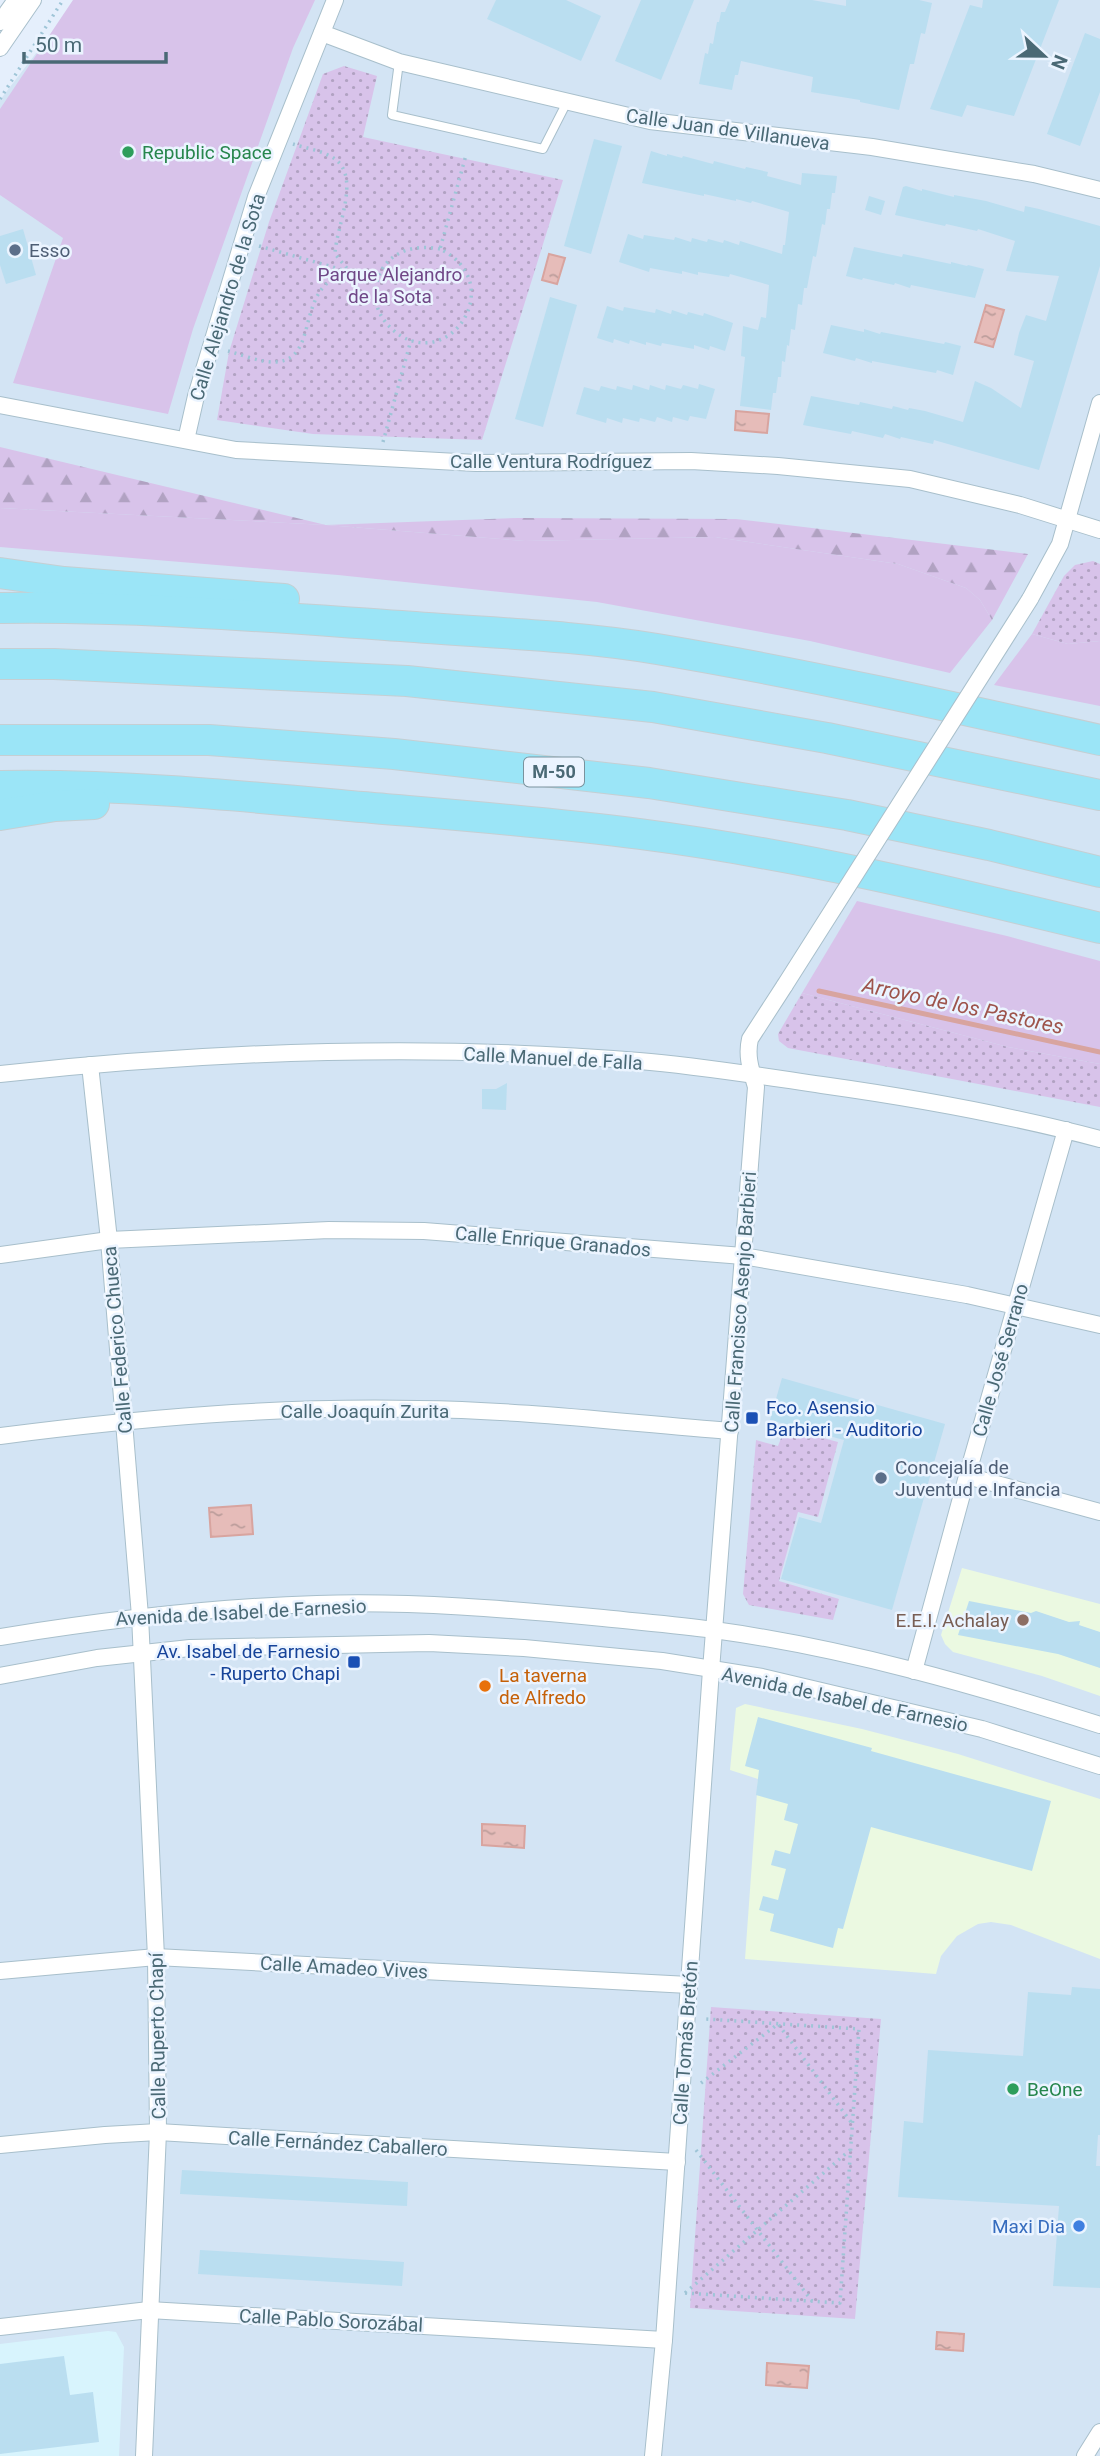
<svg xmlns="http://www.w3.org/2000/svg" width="1100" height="2456" font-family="Roboto,sans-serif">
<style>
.residential{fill:#d3e4f4}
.commercial{fill:#d8f4fd}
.education{fill:#ebf9e1}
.green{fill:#d8c3ea}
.forest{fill:url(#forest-firs)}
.park{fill:url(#park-dots)}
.water{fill:url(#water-ripples);stroke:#d8a49f;stroke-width:2}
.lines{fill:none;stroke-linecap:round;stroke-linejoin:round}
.stream{stroke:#d8a49f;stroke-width:5}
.building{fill:#badef0}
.lane-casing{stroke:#a8bfcb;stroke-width:10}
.street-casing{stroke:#a8bfcb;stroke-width:18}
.highway-casing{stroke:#c5cfd3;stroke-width:32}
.path{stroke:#9fc5d7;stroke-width:3.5;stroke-dasharray:2 5;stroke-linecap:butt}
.lane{stroke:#fff;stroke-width:8}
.street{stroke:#fff;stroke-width:16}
.highway{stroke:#9be5f7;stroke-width:30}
.street-bridge-casing{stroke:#a8bfcb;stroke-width:18;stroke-linecap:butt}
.street-bridge{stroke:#fff;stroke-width:16}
.leisure-dot{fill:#2e9e5b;stroke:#ebf4ff;stroke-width:2.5}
.service-dot{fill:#5c6f8a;stroke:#ebf4ff;stroke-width:2.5}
.transit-dot{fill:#1a4fb4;stroke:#ebf4ff;stroke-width:2.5}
.education-dot{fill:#8d6e63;stroke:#ebf4ff;stroke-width:2.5}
.food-dot{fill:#e8710a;stroke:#ebf4ff;stroke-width:2.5}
.shop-dot{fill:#3f7fe0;stroke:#ebf4ff;stroke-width:2.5}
.labels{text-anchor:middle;stroke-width:5;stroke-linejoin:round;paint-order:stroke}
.shield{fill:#ebf4ff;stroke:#7a939e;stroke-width:2}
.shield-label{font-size:18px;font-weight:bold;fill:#4a6975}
.street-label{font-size:19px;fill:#4a6975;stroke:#ebf4ff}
.leisure-label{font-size:19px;fill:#27864d;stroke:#ebf4ff;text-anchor:start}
.service-label{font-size:19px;fill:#4e5e75;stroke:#ebf4ff;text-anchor:start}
.park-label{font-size:19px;fill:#704787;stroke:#ebf4ff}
.transit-label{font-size:19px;fill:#164399;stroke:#ebf4ff;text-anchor:start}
.education-label{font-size:19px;fill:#785e54;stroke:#ebf4ff;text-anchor:end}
.food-label{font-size:19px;fill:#c56008;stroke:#ebf4ff;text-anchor:start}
.shop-label{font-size:19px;fill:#366cbe;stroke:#ebf4ff;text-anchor:end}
.water-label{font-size:21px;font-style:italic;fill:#9e544c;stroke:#ebf4ff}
</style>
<defs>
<pattern id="forest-firs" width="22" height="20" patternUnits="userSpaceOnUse" patternTransform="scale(1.75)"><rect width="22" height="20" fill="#d8c3ea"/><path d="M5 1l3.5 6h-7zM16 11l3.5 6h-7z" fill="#b1a2c2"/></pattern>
<pattern id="park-dots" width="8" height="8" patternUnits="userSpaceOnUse" patternTransform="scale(1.75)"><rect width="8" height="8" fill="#d8c3ea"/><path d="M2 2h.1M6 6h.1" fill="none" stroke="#b1a2c2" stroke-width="1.8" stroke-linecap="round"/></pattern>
<pattern id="water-ripples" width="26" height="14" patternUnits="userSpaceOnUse" patternTransform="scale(1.75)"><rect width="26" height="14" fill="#e6bcb9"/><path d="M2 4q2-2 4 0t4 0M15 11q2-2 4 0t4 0" fill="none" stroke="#bc9d9b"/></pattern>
</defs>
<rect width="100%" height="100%" fill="#e5effc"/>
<polygon class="residential" points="77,0 1100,0 1100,2456 0,2456 0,100"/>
<polygon class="commercial" points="108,2331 116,2332 124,2347 119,2456 0,2456 0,2344"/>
<g class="education">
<polygon points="962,1568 1100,1604 1100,1696 1042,1676 953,1652 945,1644 941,1635"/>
<polygon points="745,1704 862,1729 958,1754 1100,1799 1100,1959 1011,1925 991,1922 978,1924 957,1936 941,1956 936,1974 745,1959 758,1779 730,1770 736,1708"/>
</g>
<g class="green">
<polygon points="73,0 315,0 293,48 193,329 168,414 13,383 63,238 0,195 0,109"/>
<polygon points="0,508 326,525 525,541 715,537 898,564 966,588 980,600 992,620 950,673 810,641 597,602 338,575 0,547"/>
<polygon points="1032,634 1068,644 1100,641 1100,706 994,685"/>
<polygon points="857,901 1007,936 1100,961 1100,1064 1008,1047 802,993"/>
</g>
<polygon class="forest" points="0,447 326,525 518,518 736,519 1028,554 992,620 980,600 966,588 898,564 715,537 525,541 326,525 0,508"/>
<g class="park">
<polygon points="344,66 377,76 363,137 563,180 482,440 313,434 217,420 229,352 269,222 323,74"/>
<polygon points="1093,561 1100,564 1100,641 1068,644 1032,634 1064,576 1075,565"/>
<polygon points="802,993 1008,1047 1100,1064 1100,1107 788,1048 779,1041 778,1034"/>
<polygon points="785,1428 838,1442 818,1517 798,1512 779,1581 839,1599 833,1620 749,1605 743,1594 756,1440 778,1446"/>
<polygon points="711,2007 881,2019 855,2319 690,2308"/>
</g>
<g class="water">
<polygon points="549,254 565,258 557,284 542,280"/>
<polygon points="986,305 1004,310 993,347 975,342"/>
<polygon points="736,411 769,414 767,433 735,430"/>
<polygon points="251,1505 253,1534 211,1537 209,1508"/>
<polygon points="482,1824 525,1826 524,1848 482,1845"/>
<polygon points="937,2332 964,2334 963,2351 936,2349"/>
<polygon points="767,2363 809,2366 807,2388 766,2385"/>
</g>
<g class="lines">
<polyline class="stream" points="819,991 1100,1052"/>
</g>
<g class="building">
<polygon points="496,0 566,0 601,16 581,61 487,19"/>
<polygon points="641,0 694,0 661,80 615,61"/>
<polygon points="730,0 812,0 846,6 846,0 919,0 932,3 925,34 921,33 914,64 910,64 899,110 860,102 860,100 811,92 813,77 741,61 738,75 735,75 732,90 699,84 705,53 708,54 710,43 713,44 717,22 719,22 721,12 725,12"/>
<polygon points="983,0 1059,0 1014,116 967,105 962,117 930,109 970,5 982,8"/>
<polygon points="1085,33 1100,39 1100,92 1080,146 1047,134"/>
<polygon points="594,139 622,146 591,254 564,246"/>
<polygon points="651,151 667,156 667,154 682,158 683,156 713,164 714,161 745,169 746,167 768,172 767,176 801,185 802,173 837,176 835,193 832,193 830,209 827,209 825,225 822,224 816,257 813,256 807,288 804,288 802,305 798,304 795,330 791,329 789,346 787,345 785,362 782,361 781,377 778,377 776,393 773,393 771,410 740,406 745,357 741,356 743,326 758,330 761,317 766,318 769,285 730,274 729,277 698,272 698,275 682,271 682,274 650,268 649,272 619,262 628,234 643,239 644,235 674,240 675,237 691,242 692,238 707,242 708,239 723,243 724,240 739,245 740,241 782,254 783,245 785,245 789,212 752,201 751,203 736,199 736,201 704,194 704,196 642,183"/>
<polygon points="906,186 922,191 922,189 954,197 954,195 986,201 1024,212 1025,206 1039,209 1100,226 1100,266 1039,470 934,440 933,444 901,437 900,439 885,434 883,438 852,431 851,434 803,425 811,396 859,405 860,402 892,409 893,406 908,410 909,408 925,411 963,422 975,381 991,388 1021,408 1034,361 1014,355 1019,333 1026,315 1046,321 1059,276 1006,271 1015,241 978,229 977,231 946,224 945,226 895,215 903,187"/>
<polygon points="869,196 885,201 881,215 865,210"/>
<polygon points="23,229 36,275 6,284 0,265 0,236"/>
<polygon points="854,247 902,257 903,254 951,264 951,262 967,266 968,265 984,269 975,298 911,285 910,288 895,283 894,285 863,278 862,280 846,276"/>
<polygon points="550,297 577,305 543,427 515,419"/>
<polygon points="607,306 623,311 624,307 655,313 656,309 671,314 672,310 687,315 688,312 703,316 704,313 733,323 725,351 710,346 709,350 694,345 694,349 662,343 661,346 646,342 646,345 630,340 629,344 614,339 613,343 597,338"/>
<polygon points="831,325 864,332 864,329 880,334 881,332 944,344 945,342 961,346 953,375 937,370 936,373 872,361 872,363 856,358 855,361 823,353"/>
<polygon points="699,384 715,389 706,419 690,416 688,421 673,417 672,422 657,417 655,422 640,418 639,422 623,418 622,423 607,418 606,423 576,414 584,387 599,391 601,386 616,390 617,386 632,390 633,385 649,390 650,385 665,390 666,385 681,389 683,385 698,389"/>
<polygon points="507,1083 506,1110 482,1109 482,1089 496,1089"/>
<polygon points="782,1378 945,1424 892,1610 781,1579 799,1517 821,1523 844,1440 770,1420"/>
<polygon points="969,1601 1031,1613 1036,1611 1069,1622 1080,1621 1079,1625 1100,1632 1100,1668 1058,1654 958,1635"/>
<polygon points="758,1717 872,1748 871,1751 1051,1801 1032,1871 871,1827 843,1929 838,1928 833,1948 770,1931 774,1914 759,1910 763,1896 778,1900 786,1869 771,1865 775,1850 790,1854 798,1824 784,1820 788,1804 756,1795 759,1770 745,1766"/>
<polygon points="1072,1987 1100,1989 1100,2135 1098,2135 1096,2166 1100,2166 1100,2288 1053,2286 1059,2206 898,2197 904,2121 923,2123 928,2050 1023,2056 1028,1992 1071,1995"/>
<polygon points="182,2170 408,2182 407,2206 180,2194"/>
<polygon points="200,2250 404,2262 402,2286 198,2274"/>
<polygon points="64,2356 70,2395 93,2392 99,2442 0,2454 0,2364"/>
</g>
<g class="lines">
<g class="lane-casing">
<polyline id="lane" points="399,62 392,115 543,149 567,102"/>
</g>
<g class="street-casing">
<g id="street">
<polyline points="0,22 16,0"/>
<polyline points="322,33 399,62 650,121 872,147 1034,174 1100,190"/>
<polyline points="0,48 33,0"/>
<polyline points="0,405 236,450 476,463 691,461 778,466 910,479 1020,505 1100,530"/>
<polyline points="186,440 196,396 256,197 335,0"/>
<polyline points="1030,599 1060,544 1100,403"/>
<polyline points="90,1065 109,1240 140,1616 156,1957 158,2132 144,2456"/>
<path d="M0,1074c212,-23 427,-31 639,-13 61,5 122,15 183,24 93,13 187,30 278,54"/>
<polyline points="0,1255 109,1240 329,1230 424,1231 743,1256 967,1295 1100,1325"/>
<path d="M0,1436c140,-18 276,-30 418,-27 104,1 208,14 312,22"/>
<polyline points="967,1476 1100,1512"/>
<path d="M0,1637c105,-17 211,-30 317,-33 96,-3 191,5 286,14 37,4 74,7 111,12 131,18 260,55 386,95"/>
<polyline points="914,1671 967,1476 1066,1130"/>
<polyline points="0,1676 97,1658 190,1648 429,1643 524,1648 662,1661 762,1677 982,1729 1100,1766"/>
<polyline points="0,1971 156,1957 689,1985"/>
<polyline points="0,2145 105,2135 158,2132 677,2162"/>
<polyline points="0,2327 149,2310 664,2340"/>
<path d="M653,2456l11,-116 47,-670 45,-583c-5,-17 -10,-31 -6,-48l35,-54"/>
<polyline points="1085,2456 1100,2432"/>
</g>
</g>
<g class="highway-casing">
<g id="highway">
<polyline points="0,573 64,582 284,599"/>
<path d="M0,608c134,-2 268,9 401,18 86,7 172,9 256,23 149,25 296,58 443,91"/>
<polyline points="0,664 54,664 407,681 653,707 827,738 1100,795"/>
<polyline points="0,740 209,740 394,754 649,783 847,815 989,845 1100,872"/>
<path d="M0,786c121,-2 242,10 362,21 93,8 186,15 278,27 155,20 308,57 460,94"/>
<polyline points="0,815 55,806 94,804"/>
</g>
</g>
<g class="path">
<polyline points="0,99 63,0"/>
<path d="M293,144c12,4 31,7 42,15 26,19 1,68 0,95l15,18"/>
<polyline points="259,246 378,280"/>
<path d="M440,249c-34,-7 -67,10 -64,50 1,15 11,27 22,35 54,37 110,-52 42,-85l26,-94"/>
<path d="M228,351c15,4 33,12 48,11 46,-3 16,-78 74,-90"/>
<polyline points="383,442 411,340"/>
<polyline points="701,2083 778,2024 851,2122"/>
<polyline points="696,2150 812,2301"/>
<polyline points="685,2293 840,2303 859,2029 706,2019"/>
<polyline points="685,2293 850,2150"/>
</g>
<use href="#lane" class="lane"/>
<use href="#street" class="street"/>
<use href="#highway" class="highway"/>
<g class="street-bridge-casing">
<polyline id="street-bridge" points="785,985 1030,599"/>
</g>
<use href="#street-bridge" class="street-bridge"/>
</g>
<g class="leisure-dot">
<circle cx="128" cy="152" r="7"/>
<circle cx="1013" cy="2089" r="7"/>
</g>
<g class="service-dot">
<circle cx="15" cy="250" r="7"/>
<circle cx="881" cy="1478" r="7"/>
</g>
<g class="transit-dot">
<rect x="745" y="1411" width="14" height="14" rx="3.5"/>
<rect x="347" y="1655" width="14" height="14" rx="3.5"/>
</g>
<circle class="education-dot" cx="1023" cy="1620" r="7"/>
<circle class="food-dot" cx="485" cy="1686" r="7"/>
<circle class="shop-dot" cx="1079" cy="2226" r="7"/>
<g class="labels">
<rect class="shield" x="524" y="757.5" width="60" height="29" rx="5"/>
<g class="shield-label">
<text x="554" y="778">M-50</text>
</g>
<g class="street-label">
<text transform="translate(728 129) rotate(8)" y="7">Calle Juan de Villanueva</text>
<text transform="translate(227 297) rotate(-73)" y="7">Calle Alejandro de la Sota</text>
<text x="551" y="468">Calle Ventura Rodríguez</text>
<text transform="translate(553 1058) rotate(3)" y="7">Calle Manuel de Falla</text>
<text transform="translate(553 1241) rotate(5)" y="7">Calle Enrique Granados</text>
<text transform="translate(740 1302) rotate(-86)" y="7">Calle Francisco Asenjo Barbieri</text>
<text transform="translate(117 1340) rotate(-95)" y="7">Calle Federico Chueca</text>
<text transform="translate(1000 1360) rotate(-74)" y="7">Calle José Serrano</text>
<text x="365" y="1418">Calle Joaquín Zurita</text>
<text transform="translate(241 1612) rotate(-3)" y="7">Avenida de Isabel de Farnesio</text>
<text transform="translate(845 1699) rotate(12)" y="7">Avenida de Isabel de Farnesio</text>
<text transform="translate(344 1967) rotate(3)" y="7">Calle Amadeo Vives</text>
<text transform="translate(157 2036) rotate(-91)" y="7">Calle Ruperto Chapí</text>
<text transform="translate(685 2043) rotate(-86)" y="7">Calle Tomás Bretón</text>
<text transform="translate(338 2143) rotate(3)" y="7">Calle Fernández Caballero</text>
<text transform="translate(331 2320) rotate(3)" y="7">Calle Pablo Sorozábal</text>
</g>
<g class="leisure-label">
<text x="142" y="159">Republic Space</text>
<text x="1027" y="2096">BeOne</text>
</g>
<g class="service-label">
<text x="29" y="257">Esso</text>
<text x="895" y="1474">Concejalía de<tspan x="895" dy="22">Juventud e Infancia</tspan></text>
</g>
<g class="park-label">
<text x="390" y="281">Parque Alejandro<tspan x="390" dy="22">de la Sota</tspan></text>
</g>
<g class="transit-label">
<text x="766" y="1414">Fco. Asensio<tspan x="766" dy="22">Barbieri - Auditorio</tspan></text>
<text x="340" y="1658" text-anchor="end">Av. Isabel de Farnesio<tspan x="340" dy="22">- Ruperto Chapi</tspan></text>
</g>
<g class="education-label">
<text x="1009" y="1627">E.E.I. Achalay</text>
</g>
<g class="food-label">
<text x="499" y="1682">La taverna<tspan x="499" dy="22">de Alfredo</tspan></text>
</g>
<g class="shop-label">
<text x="1065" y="2233">Maxi Dia</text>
</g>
<g class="water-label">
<text transform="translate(963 1006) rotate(12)" y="7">Arroyo de los Pastores</text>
</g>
</g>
<g transform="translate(1044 56) rotate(112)" stroke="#ebf4ff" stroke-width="5" paint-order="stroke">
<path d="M0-5L12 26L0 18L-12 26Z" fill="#4a6975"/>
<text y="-10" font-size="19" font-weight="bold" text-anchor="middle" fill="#4a6975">N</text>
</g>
<path d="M24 52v10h142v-10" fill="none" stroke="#4a6975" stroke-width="3.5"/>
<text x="35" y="52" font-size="21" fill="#4a6975" stroke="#ebf4ff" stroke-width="5" paint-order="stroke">50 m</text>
</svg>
